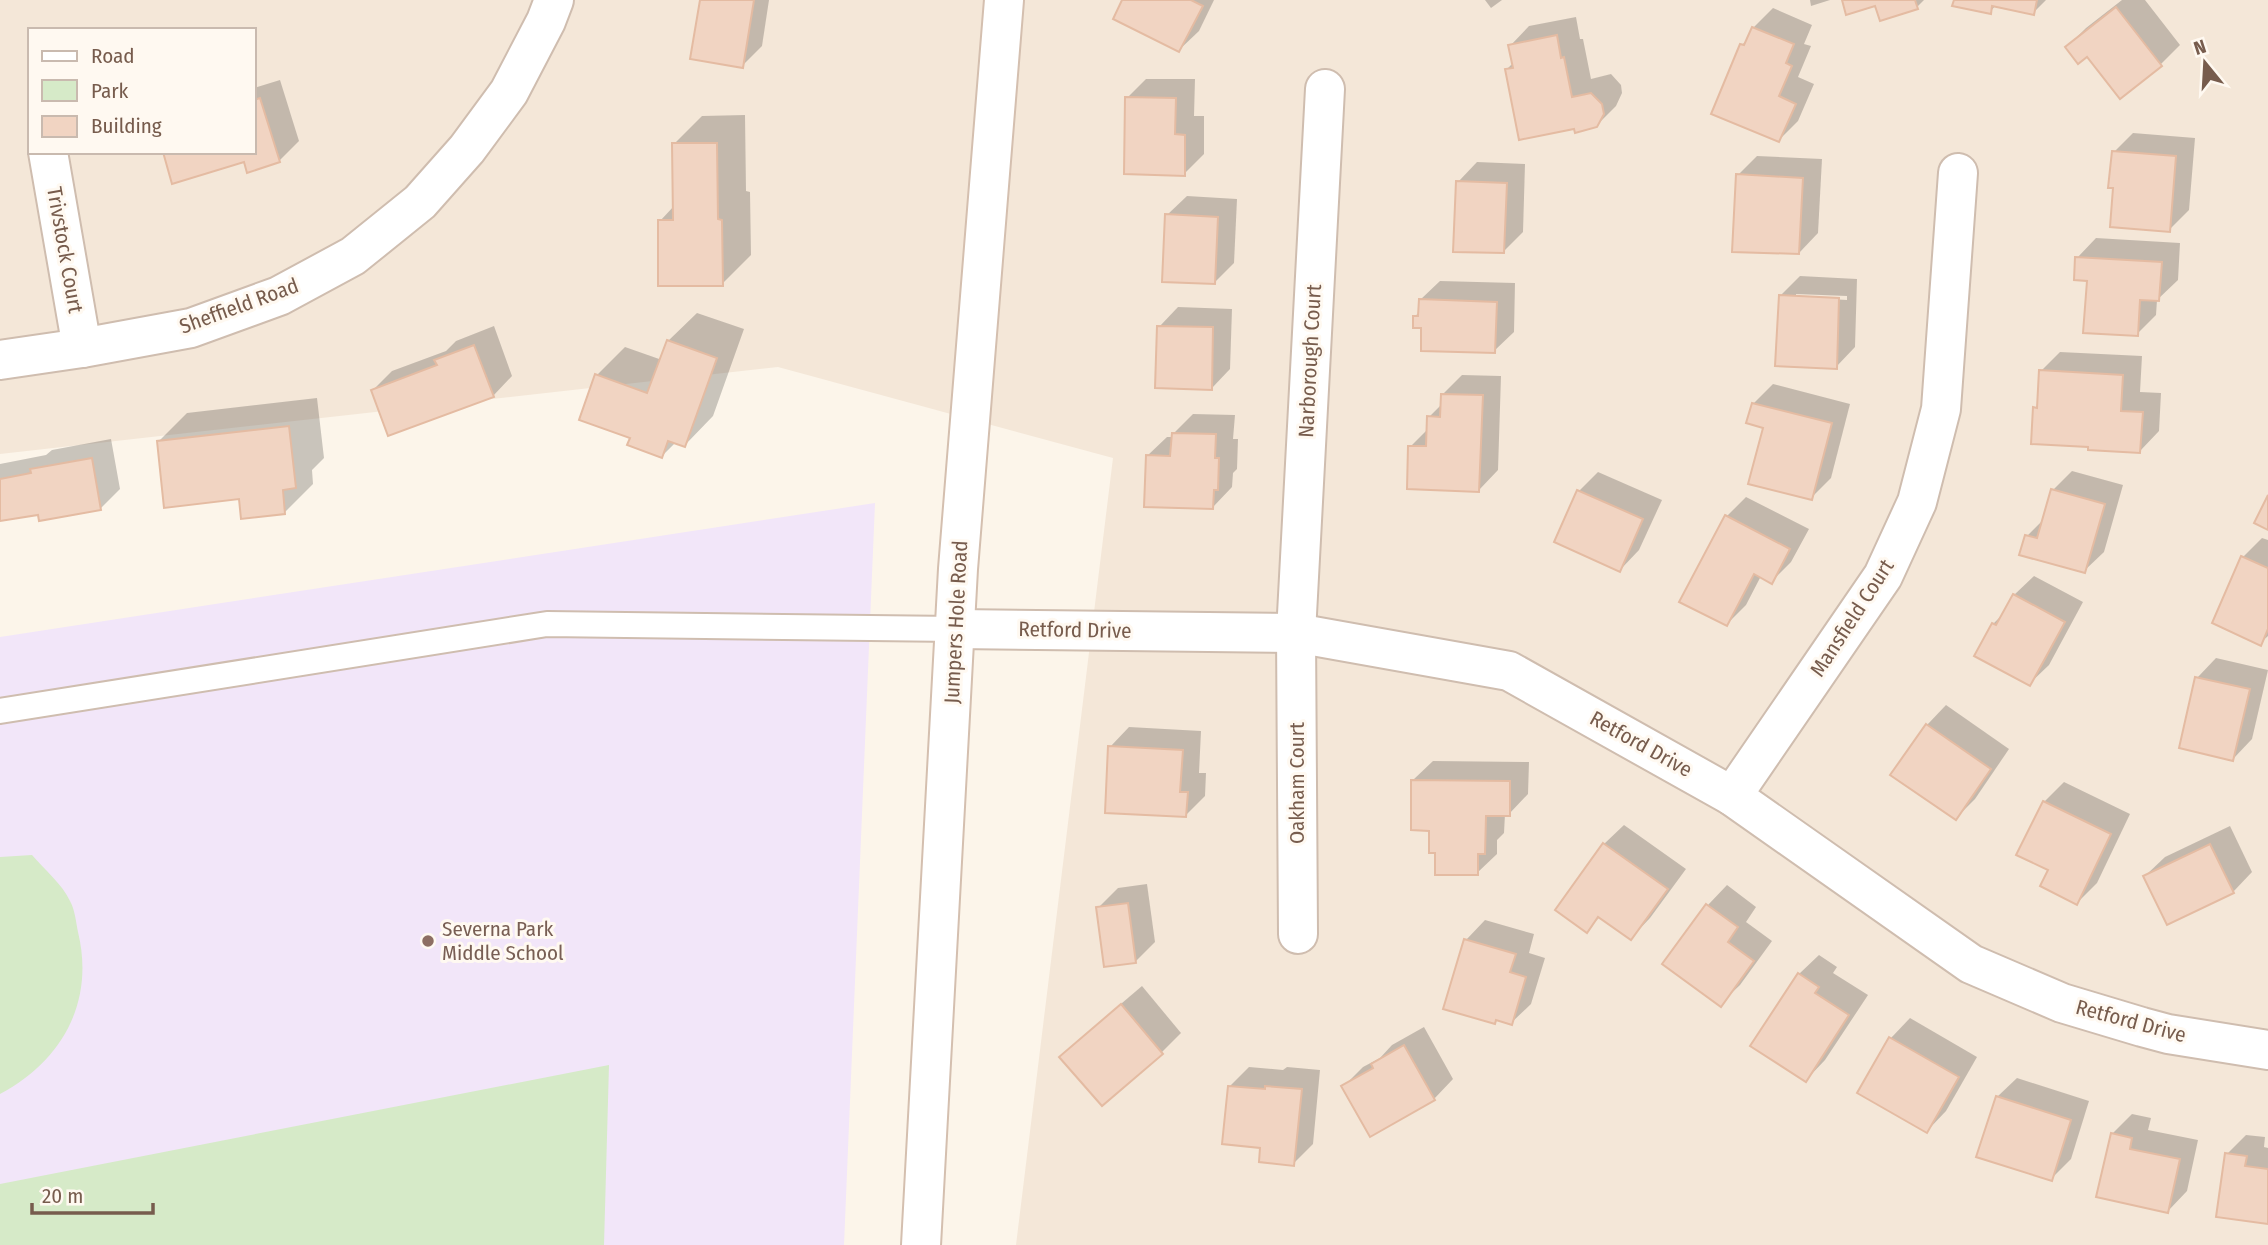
<svg xmlns="http://www.w3.org/2000/svg" width="2268" height="1245" font-family="'Fira Sans Condensed',sans-serif">
<style>
.residential{fill:#f4e7d8;fill-rule:evenodd}
.education{fill:#f2e6f9}
.green{fill:#d6eac8}
.shadow{fill:#0003;fill-rule:evenodd}
.building{fill:#f1d4c2;stroke:#e4bba2;stroke-width:2}
.lines{fill:none;stroke-linecap:round;stroke-linejoin:round}
.lane-casing{stroke:#cfbdaf;stroke-width:28}
.street-casing{stroke:#cfbdaf;stroke-width:42}
.secondary-casing{stroke:#d4bfaf;stroke-width:42}
.lane{stroke:#fff;stroke-width:24}
.street{stroke:#fff;stroke-width:38}
.secondary{stroke:#fff;stroke-width:38}
.education-dot{fill:#8d6e63;stroke:#fff9f1;stroke-width:2.5}
.labels{text-anchor:middle;stroke-width:6;stroke-linejoin:round;paint-order:stroke}
.street-label{font-size:21px;fill:#775c4d;stroke:#fff9f1}
.education-label{font-size:21px;fill:#785e54;stroke:#fff9f1;text-anchor:start}
</style>
<rect width="100%" height="100%" fill="#fcf5ea"/>
<path class="residential" d="M0,0h2268v1245h-1252l97,-787 -335,-91 -778,87zM30,30h224v122h-224z"/>
<polygon class="education" points="875,503 844,1245 0,1245 0,637"/>
<g class="green">
<path d="M32,855c12,14 30,29 38,46 5,9 6,21 8,31 17,70 -16,129 -78,162v-237z"/>
<polygon points="609,1065 604,1245 0,1245 0,1184"/>
</g>
<g class="shadow">
<polygon points="702,0 769,0 762,46 742,66"/>
<polygon points="1124,0 1214,0 1199,31 1179,50"/>
<polygon points="1485,0 1502,0 1491,8"/>
<polygon points="1810,0 1830,0 1811,6"/>
<polygon points="1843,0 1924,0 1917,7"/>
<polygon points="1956,0 2046,0 2033,13 1996,5 1990,12"/>
<polygon points="2122,0 2145,0 2180,45 2161,64 2120,96 2087,54 2067,47 2086,28"/>
<polygon points="1773,8 1812,25 1804,44 1811,46 1798,77 1814,84 1798,121 1779,140 1742,45 1748,39 1753,28"/>
<polygon points="1576,17 1580,39 1583,39 1591,79 1611,74 1621,85 1622,93 1616,106 1596,126 1507,69 1513,63 1510,46 1529,26"/>
<polygon points="1146,79 1195,79 1194,116 1204,116 1204,154 1184,174 1127,98"/>
<polygon points="280,80 299,141 279,161 254,152 254,88"/>
<polygon points="745,115 746,191 750,192 751,255 722,284 660,221 674,206 674,144 702,116"/>
<polygon points="2133,133 2195,138 2189,210 2169,230 2115,187 2114,152"/>
<polygon points="1757,156 1822,159 1818,233 1799,253 1738,175"/>
<polygon points="1477,162 1525,164 1523,232 1503,252 1458,182"/>
<polygon points="1187,196 1237,199 1234,263 1215,282 1167,215"/>
<polygon points="2096,238 2180,243 2178,280 2157,300 2156,315 2137,334 2089,279 2077,258"/>
<path d="M1800,276l57,3 -2,68 -19,20 -56,-71zM1796,294l51,2v4l-51,-3z"/>
<polygon points="1440,281 1515,283 1514,332 1494,351 1423,326 1415,316 1420,312 1420,300"/>
<polygon points="1178,307 1232,309 1230,369 1211,389 1159,327"/>
<polygon points="697,313 744,329 713,416 685,445 676,442 662,456 632,436 597,375 625,347 662,360 668,341"/>
<polygon points="494,326 512,376 493,396 373,390 392,371 446,351 456,341"/>
<polygon points="2060,352 2142,356 2140,392 2161,393 2159,431 2140,451 2090,445 2035,408 2039,404 2041,371"/>
<polygon points="1462,375 1501,376 1498,470 1479,490 1410,447 1429,428 1429,417 1442,404 1442,395"/>
<polygon points="1773,384 1850,404 1831,478 1811,498 1765,427 1753,404"/>
<polygon points="317,398 324,458 312,470 313,484 284,513 241,497 158,442 187,413"/>
<polygon points="1193,414 1235,415 1233,439 1238,439 1237,469 1233,473 1232,487 1213,507 1147,456 1167,437 1173,437 1173,434"/>
<polygon points="111,439 120,489 100,509 40,513 0,519 0,464 46,455 52,450"/>
<polygon points="2072,471 2123,485 2104,552 2084,571 2027,536 2045,518 2053,490"/>
<polygon points="1598,472 1662,500 1639,550 1620,570 1579,491"/>
<polygon points="1746,497 1809,529 1791,562 1772,581 1761,576 1746,605 1727,624 1727,516"/>
<polygon points="2262,538 2268,540 2268,636 2260,643 2243,557"/>
<polygon points="2034,576 2083,602 2049,665 2029,684 1993,624 2005,612 2014,595"/>
<polygon points="2216,658 2268,670 2252,739 2233,759 2197,678"/>
<polygon points="1946,705 2009,749 1975,799 1956,818 1927,725"/>
<polygon points="1129,727 1201,731 1199,773 1206,773 1205,796 1186,815 1110,747"/>
<polygon points="1433,761 1529,762 1528,794 1509,814 1505,814 1504,833 1497,840 1497,854 1477,873 1436,851 1431,829 1413,780"/>
<polygon points="2064,782 2130,814 2097,883 2077,903 2050,869 2044,802"/>
<polygon points="1624,825 1686,869 1650,918 1631,938 1601,916 1586,930 1604,844"/>
<polygon points="2230,826 2252,872 2233,892 2145,876 2165,857"/>
<polygon points="1147,884 1155,942 1135,962 1098,908 1118,888"/>
<polygon points="1727,885 1756,907 1746,922 1772,941 1740,985 1720,1004 1664,963 1708,905"/>
<polygon points="1485,920 1534,934 1529,953 1545,958 1531,1004 1511,1023 1498,1019 1494,1022 1466,940"/>
<polygon points="1819,955 1837,967 1833,973 1868,995 1825,1060 1806,1080 1799,974"/>
<polygon points="1142,986 1181,1033 1162,1052 1102,1103 1062,1057 1081,1038"/>
<polygon points="1910,1018 1977,1057 1946,1111 1927,1131 1860,1092 1891,1038"/>
<polygon points="1424,1027 1453,1079 1434,1099 1343,1087 1363,1067 1380,1058 1392,1045"/>
<polygon points="1249,1067 1283,1070 1287,1067 1320,1070 1313,1144 1293,1164 1262,1146 1229,1087"/>
<polygon points="2017,1078 2089,1101 2071,1159 2051,1179 1997,1097"/>
<polygon points="2132,1114 2151,1118 2148,1130 2198,1140 2187,1191 2168,1211 2112,1134"/>
<polygon points="2246,1135 2265,1137 2264,1147 2268,1148 2268,1222 2227,1154"/>
</g>
<g class="building">
<polygon points="700,0 754,0 743,68 690,59"/>
<polygon points="1122,0 1191,0 1203,6 1179,52 1113,19"/>
<polygon points="1842,0 1915,0 1918,9 1880,21 1875,6 1846,15"/>
<polygon points="1954,0 2037,0 2034,15 1992,6 1991,14 1952,6"/>
<polygon points="2116,7 2162,66 2120,99 2087,57 2078,64 2065,47"/>
<polygon points="1752,27 1794,44 1786,63 1792,66 1779,96 1796,104 1779,142 1711,114 1740,44 1744,45"/>
<polygon points="1557,35 1561,58 1564,57 1572,97 1591,93 1602,104 1604,114 1597,127 1575,133 1574,129 1519,140 1505,69 1513,68 1508,45"/>
<polygon points="1125,97 1176,98 1175,134 1185,135 1185,176 1124,174"/>
<polygon points="260,98 280,162 247,173 244,162 172,184 163,152 254,152 254,100"/>
<polygon points="672,143 717,143 718,219 722,220 723,286 658,286 658,220 673,220"/>
<polygon points="2112,151 2176,156 2170,232 2110,227 2113,188 2108,188"/>
<polygon points="1736,174 1803,178 1799,254 1732,252"/>
<polygon points="1456,181 1507,183 1504,253 1453,252"/>
<polygon points="1165,214 1218,217 1215,284 1162,282"/>
<polygon points="2075,257 2162,262 2159,301 2140,300 2138,336 2083,333 2087,281 2074,280"/>
<polygon points="1779,295 1839,298 1837,369 1775,366"/>
<polygon points="1419,299 1497,302 1495,353 1421,351 1421,328 1413,328 1413,316 1418,316"/>
<polygon points="1157,326 1213,327 1212,390 1155,388"/>
<polygon points="667,340 717,358 685,447 668,441 662,458 627,445 630,438 579,420 595,374 647,393"/>
<polygon points="474,345 494,397 388,436 371,390 437,365 434,360"/>
<polygon points="2039,370 2123,375 2121,411 2143,412 2140,453 2088,450 2088,447 2031,444 2033,407 2037,408"/>
<polygon points="1441,394 1483,395 1479,492 1407,489 1408,446 1426,446 1427,416 1440,417"/>
<polygon points="1752,403 1832,423 1812,500 1748,484 1763,428 1746,423"/>
<polygon points="289,426 296,488 283,490 285,514 241,519 239,499 164,508 157,441"/>
<polygon points="1172,433 1216,434 1215,458 1219,458 1218,490 1214,490 1213,509 1144,507 1146,455 1170,456"/>
<polygon points="92,458 101,510 39,521 38,515 0,521 0,479 31,473 30,469"/>
<polygon points="2051,489 2105,504 2085,573 2019,555 2025,535 2037,538"/>
<polygon points="1577,490 1643,519 1620,572 1554,542"/>
<polygon points="2268,495 2268,530 2254,523"/>
<polygon points="1725,515 1790,549 1772,584 1754,574 1727,626 1679,602"/>
<polygon points="2241,556 2268,568 2268,629 2261,646 2212,623"/>
<polygon points="2013,594 2065,622 2030,686 1974,656 1992,623 1996,625"/>
<polygon points="2195,677 2250,689 2233,761 2179,748"/>
<polygon points="1926,724 1991,769 1956,820 1890,775"/>
<polygon points="1108,746 1183,750 1180,792 1188,792 1186,817 1105,813"/>
<polygon points="1411,780 1510,781 1510,816 1486,816 1485,854 1478,854 1478,875 1435,875 1435,853 1429,853 1429,831 1411,830"/>
<polygon points="2043,801 2111,834 2077,905 2040,886 2048,870 2016,855"/>
<polygon points="1603,843 1668,889 1631,940 1598,917 1587,933 1555,910"/>
<polygon points="2210,844 2234,893 2167,925 2143,876"/>
<polygon points="1128,903 1136,963 1104,967 1096,907"/>
<polygon points="1706,904 1738,927 1728,942 1754,961 1721,1007 1662,964"/>
<polygon points="1464,939 1516,954 1510,972 1526,977 1512,1025 1496,1020 1495,1024 1443,1009"/>
<polygon points="1798,973 1819,987 1815,993 1849,1015 1806,1082 1750,1046"/>
<polygon points="1121,1004 1163,1054 1102,1106 1059,1057"/>
<polygon points="1889,1037 1959,1077 1927,1133 1857,1093"/>
<polygon points="1404,1045 1435,1100 1370,1137 1341,1086 1373,1068 1371,1064"/>
<polygon points="1228,1086 1265,1089 1265,1086 1302,1089 1294,1166 1259,1162 1260,1148 1222,1144"/>
<polygon points="1996,1096 2071,1120 2052,1181 1976,1157"/>
<polygon points="2111,1133 2132,1138 2130,1149 2180,1159 2168,1213 2096,1197"/>
<polygon points="2225,1153 2247,1156 2245,1166 2268,1169 2268,1224 2216,1217"/>
</g>
<g class="lines">
<g class="lane-casing">
<polyline id="lane" points="0,711 547,624 956,629"/>
</g>
<g class="street-casing">
<g id="street">
<polyline points="48,152 82,348"/>
<polyline points="0,360 82,348 191,328 279,296 353,256 420,202 467,149 509,92 546,21 554,0"/>
<polyline points="956,629 1296,633 1509,671 1732,796 1971,964 2062,1003 2142,1027 2168,1034 2268,1050"/>
<polyline points="1732,796 1883,576 1917,502 1941,409 1958,173"/>
<polyline points="1298,934 1296,633 1325,89"/>
</g>
</g>
<g class="secondary-casing">
<polyline id="secondary" points="921,1245 958,569 1004,0"/>
</g>
<use href="#lane" class="lane"/>
<use href="#street" class="street"/>
<use href="#secondary" class="secondary"/>
</g>
<circle class="education-dot" cx="428" cy="941" r="7"/>
<g class="labels">
<g class="street-label">
<text transform="translate(65 250) rotate(80)" y="7">Trivstock Court</text>
<text transform="translate(239 306) rotate(-20)" y="7">Sheffield Road</text>
<text transform="translate(1310 361) rotate(-87)" y="7">Narborough Court</text>
<text transform="translate(1852 618) rotate(-57)" y="7">Mansfield Court</text>
<text transform="translate(956 622) rotate(-87)" y="7">Jumpers Hole Road</text>
<text transform="translate(1075 630) rotate(1)" y="7">Retford Drive</text>
<text transform="translate(1641 744) rotate(29)" y="7">Retford Drive</text>
<text transform="translate(1297 783) rotate(-90)" y="7">Oakham Court</text>
<text transform="translate(2131 1021) rotate(15)" y="7">Retford Drive</text>
</g>
<g class="education-label">
<text x="442" y="936">Severna Park<tspan x="442" dy="24">Middle School</tspan></text>
</g>
</g>
<rect x="28" y="28" width="228" height="126" fill="#fff9f1" stroke="#c9baaf" stroke-width="2"/>
<rect x="42" y="51" width="35" height="10" fill="#ffffff" stroke="#c9baaf" stroke-width="2"/>
<text x="91" y="63" font-size="21" fill="#775c4d">Road</text>
<rect x="42" y="80" width="35" height="21" fill="#d6eac8" stroke="#c9baaf" stroke-width="2"/>
<text x="91" y="98" font-size="21" fill="#775c4d">Park</text>
<rect x="42" y="116" width="35" height="21" fill="#f1d4c2" stroke="#c9baaf" stroke-width="2"/>
<text x="91" y="133" font-size="21" fill="#775c4d">Building</text>
<g transform="translate(2205 63) rotate(342)" stroke="#fff9f1" stroke-width="5" paint-order="stroke">
<path d="M0-5L12 26L0 18L-12 26Z" fill="#775c4d"/>
<text y="-10" font-size="19" font-weight="bold" text-anchor="middle" fill="#775c4d">N</text>
</g>
<path d="M32 1203v10h121v-10" fill="none" stroke="#775c4d" stroke-width="3.5"/>
<text x="42" y="1203" font-size="21" fill="#775c4d" stroke="#fff9f1" stroke-width="5" paint-order="stroke">20 m</text>
</svg>
